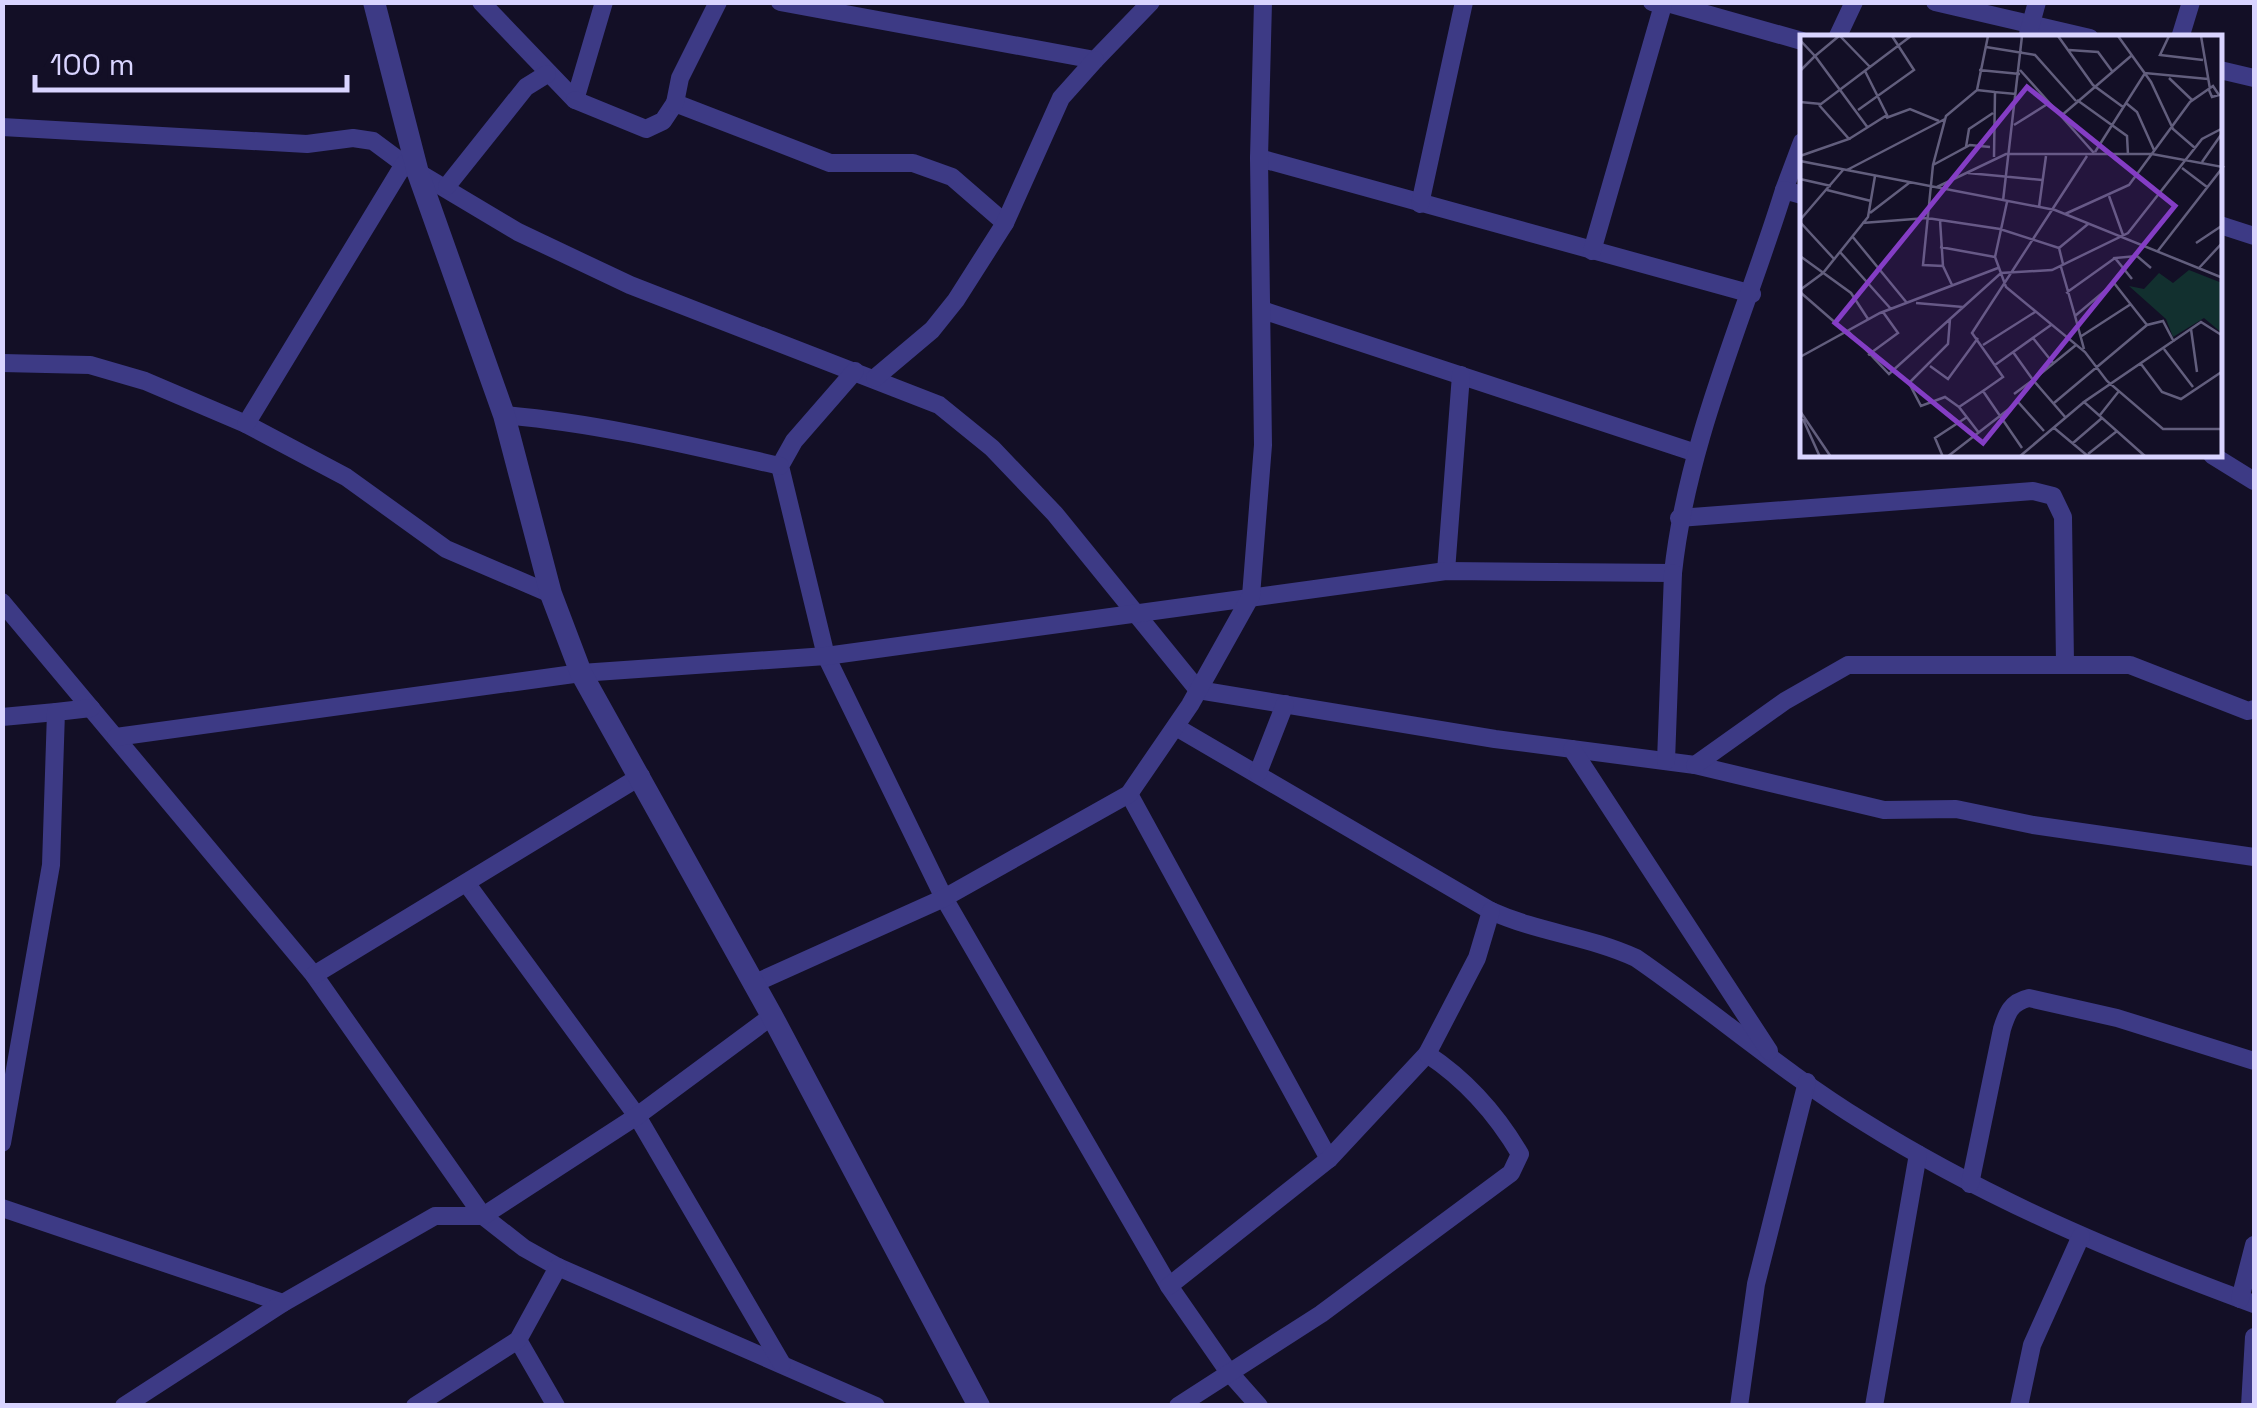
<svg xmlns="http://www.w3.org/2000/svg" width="2257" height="1408" font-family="'Space Grotesk',sans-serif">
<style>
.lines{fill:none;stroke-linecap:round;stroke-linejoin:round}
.minor{stroke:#3d3a85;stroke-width:18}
.tertiary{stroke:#3d3a85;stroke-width:22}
.inset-road{fill:none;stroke:#625e7d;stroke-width:2.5}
.view{fill:#843dc5;fill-opacity:0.15;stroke:#843dc5;stroke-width:5}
.inset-edge{fill:none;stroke:#d9d4ff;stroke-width:5}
</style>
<rect width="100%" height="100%" fill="#130f26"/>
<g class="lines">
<g class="minor">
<polyline points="481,2 575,100 604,2"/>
<polyline points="780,2 1095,60 1151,2"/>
<polyline points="1664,2 1802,41"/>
<polyline points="1935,2 2090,38"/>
<polyline points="1837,38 1854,2"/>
<polyline points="2027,38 2037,2"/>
<polyline points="2180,38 2191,2"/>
<polyline points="2220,70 2254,78"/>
<polyline points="575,100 646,129 663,121 675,103 830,163 913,163 952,177 1005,223"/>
<polyline points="675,103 680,78 718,2"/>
<polyline points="2,127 307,144 353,138 373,141 404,164 518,232 630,285 939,405 992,448 1055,514 1198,690 1495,739 1695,765 1884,810 1956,809 2033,825 2254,857"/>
<polyline points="1259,158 1752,294"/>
<polyline points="447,186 526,87 547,74"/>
<polyline points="1784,190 1802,142"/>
<polyline points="1420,204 1464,2"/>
<polyline points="2220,225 2254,236"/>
<polyline points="1592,251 1663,5 1652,2"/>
<polyline points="1262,310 1696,453"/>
<polyline points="2,363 90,365 145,381 246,424 346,477 446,549 551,594"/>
<polyline points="855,371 794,441 780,466 826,656 944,898 1169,1286 1228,1371 1259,1406"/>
<polyline points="875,378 932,330 956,300 1005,223 1061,98 1095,60"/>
<path d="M504,415c93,8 184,30 276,51"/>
<polyline points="246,424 404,164"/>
<polyline points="2212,455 2254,481"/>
<polyline points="1679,518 2033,491 2053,496 2063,517 2065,664"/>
<polyline points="1446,571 1461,375"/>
<polyline points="2,602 314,975 483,1216 524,1248 558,1267 876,1406"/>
<polyline points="2,717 56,712"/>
<path d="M1176,727l315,184c49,22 97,25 145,47 77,53 148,115 228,164 123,77 254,132 390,182"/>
<path d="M116,737l465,-64 245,-17 620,-85 227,2c14,-132 72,-257 111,-383l18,5"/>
<polyline points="1572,749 1769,1051"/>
<polyline points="1666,761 1673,573"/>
<polyline points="1695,765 1785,701 1848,665 2130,665 2248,711 2254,709"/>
<polyline points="1258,773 1285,704"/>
<polyline points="1129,794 1329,1159"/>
<polyline points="467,884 637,1116 782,1364"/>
<polyline points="314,975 641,776"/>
<polyline points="753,984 944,898 1129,794 1190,705 1251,596 1263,445 1259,158 1263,2"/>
<polyline points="2,1143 51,865 56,712 91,708"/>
<path d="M1970,1184l32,-155c5,-16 9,-27 27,-31l88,20 137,43"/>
<polyline points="2,1208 283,1303"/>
<polyline points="1169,1286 1329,1159 1427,1054"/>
<polyline points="2240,1299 2254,1245"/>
<polyline points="518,1340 556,1406"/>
<polyline points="124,1406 283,1303 435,1216 483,1216 637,1116 772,1016"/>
<polyline points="415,1406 518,1340 558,1267"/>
<path d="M1178,1406l143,-92 190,-141 9,-19c-23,-39 -55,-75 -93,-100l50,-96 14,-47"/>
<polyline points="1739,1406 1756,1284 1807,1082"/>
<polyline points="1874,1406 1918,1154"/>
<polyline points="2019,1406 2032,1345 2081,1236"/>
<polyline points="2250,1406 2254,1337"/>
</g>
<polyline class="tertiary" points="374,2 418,173 504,415 551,594 581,673 772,1016 979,1406"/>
</g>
<g transform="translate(1800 35)">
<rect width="422" height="422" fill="#130f26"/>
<path d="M389,235l33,13v50l-18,-15 -31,19 -7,-18 -37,-33 15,3 15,-16 14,10z" fill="#12302f"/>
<path class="inset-road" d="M40,1l30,31M258,1l35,49 30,22M318,1l33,46 22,47 22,19M369,1l-9,19 43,5M401,1l9,53M0,5l15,16 24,-20M186,12l49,8 41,46M269,15l29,2 14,19M179,35l41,4M220,35l74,83M0,36l15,-15 53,72M369,43l23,22M177,55l11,-54M277,65l50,36 1,19M0,67l21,2 90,-68M326,68l11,9 17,38M58,75l56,-40 -22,-34M261,81l70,-60M86,83l24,-9 29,12M214,90l35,-22M49,104l38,-24 -22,-44M166,112l3,-18 24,-16M295,117l50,-79 63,6M0,121l49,-17 -30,-34M194,122l1,-65 21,2M0,126l255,49 168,68M402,127l21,-30M133,130l37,-20 20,2M382,133l25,19M47,135l98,-51M168,138l74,7M0,144l31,7M137,152l69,-33h146l71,13 -66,85M27,155l44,11M309,161l14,39M203,166l19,-165M207,167l-12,55 11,30 79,65 22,29 56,48h60M239,172l7,-51M70,178l39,-30M265,179l64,-29 61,-83 23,-16 6,9 -7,2 -3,-7M0,185l43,-50M140,185l3,46M0,187l35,38M62,188l65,-5 73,11 59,19 4,16M52,201l55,67M396,208l27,-18M140,212l55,10M259,213l29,-24M40,217l51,57M0,221l51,37 17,26M261,232l14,49M399,233l24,-26M332,244l-17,-21 22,-2 14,12M152,250l-9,-19 -20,-1 10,-100 13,-49 31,-26 18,2M0,255l23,-17 45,-56 7,-41M0,257l46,40M266,258l49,-35M116,268l47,4M150,284l-2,25 -39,39 12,23 24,-9 14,10M391,294l6,43M48,296l41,43 112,-101 51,-3 76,-37 74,-94 21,-11M280,302l51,-33M233,303l20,25M183,310l52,-33M284,314l-9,-33 39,-33 33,42M364,314l29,38M213,317l20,28 43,-35M68,320l30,-22 -15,-21M0,322l80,-44 118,-45M341,329l21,28 19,7 42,-28M195,330l56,-40M130,331l18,13 30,-41M183,356l20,-14 -31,-44 115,-177M214,359l19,-14 33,38M254,368l93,-78 16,-4 11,21M0,376l31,46M300,380l19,-24M3,384l17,38M253,392l36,30M179,398l-20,-26 24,-16 39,57M273,408l29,-25M288,419l29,-23M143,422l-8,-19 32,-21M147,422l71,-55 26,29M219,422l65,-55M346,422l-62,-55 117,-80 22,14"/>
<path class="view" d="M227,52l148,119 -192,237 -148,-120z"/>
<rect width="422" height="422" class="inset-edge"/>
</g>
<rect width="2257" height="1408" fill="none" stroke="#d9d4ff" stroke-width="10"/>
<path d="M35 75v15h312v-15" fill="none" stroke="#d9d4ff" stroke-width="5"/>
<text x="50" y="75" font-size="30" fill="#d9d4ff" stroke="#130f26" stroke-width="8" paint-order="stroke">100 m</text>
</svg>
